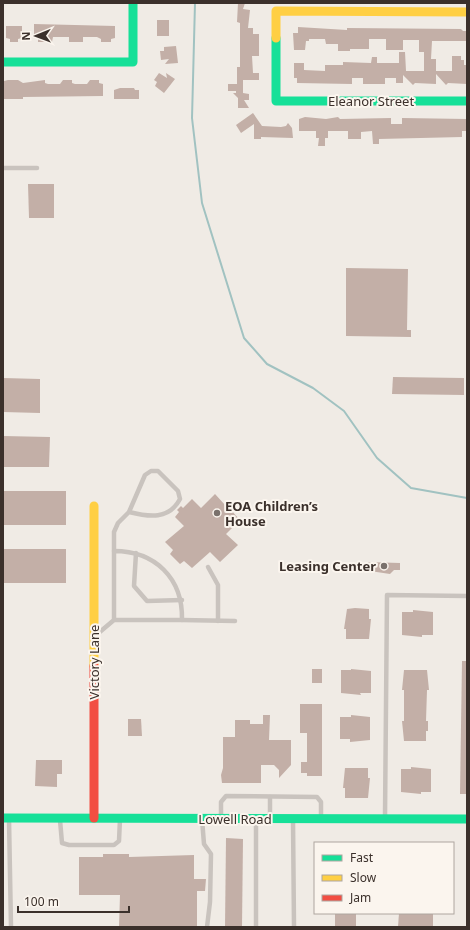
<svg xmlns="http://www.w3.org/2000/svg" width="470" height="930" font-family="'Noto Sans',sans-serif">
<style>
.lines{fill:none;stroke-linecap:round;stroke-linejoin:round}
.stream{stroke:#a1c2c1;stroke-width:2}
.building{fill:#c3afa7}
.lane{stroke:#c9c3be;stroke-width:4.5}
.fast{stroke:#16e098;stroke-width:9}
.slow{stroke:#ffcf43;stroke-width:9}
.jam{stroke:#f24e42;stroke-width:9}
.poi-dot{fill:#7a716c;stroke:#fbf5ee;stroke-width:1.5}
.labels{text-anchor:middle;stroke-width:4;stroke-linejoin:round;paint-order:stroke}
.street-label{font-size:13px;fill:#3b302b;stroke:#fbf5ee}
.poi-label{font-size:13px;font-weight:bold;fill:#3b302b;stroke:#fbf5ee;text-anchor:start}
</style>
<rect width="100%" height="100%" fill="#f0ebe5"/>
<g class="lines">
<polyline class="stream" points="195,3 192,118 202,203 244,338 267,364 313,388 344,411 377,458 411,488 467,498"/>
</g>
<g class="building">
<polygon points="238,3 245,3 243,9 250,10 248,28 253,28 253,34 259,34 259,56 252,56 253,73 259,73 259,80 243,80 243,93 249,94 249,100 244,100 249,108 238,108 238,98 233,93 236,93 236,91 228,91 228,84 237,84 237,67 240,67 240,23 237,22"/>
<rect x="157" y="20" width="12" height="16"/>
<polygon points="34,24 115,26 115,38 111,39 111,42 101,42 101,39 97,37 83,37 83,42 69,42 69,37 53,37 52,42 38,42 38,38 34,38"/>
<polygon points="6,26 22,26 22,38 18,39 18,42 10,42 10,39 6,38"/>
<polygon points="298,27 347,30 347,28 461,29 463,31 467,31 467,41 432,41 431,59 436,59 436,71 452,71 452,56 461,56 461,60 464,60 464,65 467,65 467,84 448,83 446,85 436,74 436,84 415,83 413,85 403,75 403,83 396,83 396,78 385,78 385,84 363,84 363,78 352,78 352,84 297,83 297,78 294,78 294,63 304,63 304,70 325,71 325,65 343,65 343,62 371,63 372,57 377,57 377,63 399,63 399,52 405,52 406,71 424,71 424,52 419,52 419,40 403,40 403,50 386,50 386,39 369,39 369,49 350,49 350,51 338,51 338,44 326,44 325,39 309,39 309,41 306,41 305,50 294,50 293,33 298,33"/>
<polygon points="176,46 178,63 165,64 169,59 161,60 160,51 164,51 164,47"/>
<polygon points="159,73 167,78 166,73 175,79 164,93 155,86 157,82 154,80"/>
<polygon points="8,80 18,80 23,83 45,80 45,83 48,84 60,84 63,80 72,80 72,83 75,84 87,84 90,80 99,80 99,83 103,84 103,96 23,97 23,99 4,99 4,81"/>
<polygon points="120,88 134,88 135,90 139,90 139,99 114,99 114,90"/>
<polygon points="253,113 262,126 281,127 286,126 288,123 292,128 293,138 261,137 261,139 254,139 254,124 241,133 236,125"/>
<polygon points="305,117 326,119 338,117 340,119 391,118 391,124 402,124 402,118 467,119 467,131 462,131 462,137 379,139 379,144 373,144 372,131 361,132 361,139 348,139 348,131 328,131 328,138 325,138 325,146 318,146 319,138 316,138 316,131 299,131 299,119"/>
<polygon points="28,184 54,184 54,218 29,218"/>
<polygon points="346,268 408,269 407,330 411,330 411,337 346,336"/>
<polygon points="393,377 464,378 464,395 392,394"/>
<polygon points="3,378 40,379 40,413 3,412"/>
<polygon points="3,436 50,437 49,467 3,467"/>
<rect x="3" y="491" width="63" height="34"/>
<polygon points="215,494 225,505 228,502 233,507 230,509 240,520 226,534 238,545 220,562 210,552 192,568 184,561 180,564 170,554 173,550 165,542 184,526 175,517 179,512 177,510 181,506 183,508 192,499 201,508"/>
<rect x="3" y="549" width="63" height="34"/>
<polygon points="368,562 400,563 400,570 394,570 390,574 370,571 368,570"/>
<polygon points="355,608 369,609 369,619 371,619 369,639 346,639 346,629 344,629 347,609"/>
<polygon points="413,610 433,612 433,635 422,635 422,637 402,635 402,612 413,612"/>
<polygon points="462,661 467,661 467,794 460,794"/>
<rect x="312" y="669" width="10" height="14"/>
<polygon points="351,669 371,671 371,693 360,693 361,695 341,693 341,670 351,670"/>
<polygon points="404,670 427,670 429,690 427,690 426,721 428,721 428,731 426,731 426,741 404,741 402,721 404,721 404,690 402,690"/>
<polygon points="300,704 322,704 322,776 307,776 307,773 301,773 301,762 307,762 307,733 300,733"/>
<polygon points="263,715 270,715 269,740 291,740 291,765 279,778 279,770 274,765 261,765 261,783 222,783 221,775 223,768 223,737 235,737 235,720 250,720 250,724 263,724"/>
<polygon points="351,715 370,717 370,740 350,742 350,739 340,739 340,717 351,717"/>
<polygon points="128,719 141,719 142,736 128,736"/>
<polygon points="36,760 62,760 62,774 57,774 57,787 35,786"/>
<polygon points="411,767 431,769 431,792 421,792 421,794 401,792 401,769 411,769"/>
<polygon points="345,768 368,768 368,778 370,778 368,798 345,798 345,788 343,788"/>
<polygon points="226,838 243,839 242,927 225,927"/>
<polygon points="103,854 129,854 129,857 194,855 194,879 206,879 205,891 197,891 197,927 119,927 120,895 79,895 79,857 103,857"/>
<rect x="335" y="913" width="21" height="14"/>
<polygon points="399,913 433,913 433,927 398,927"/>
</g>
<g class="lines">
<g class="lane">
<polyline points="3,168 37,168"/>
<path d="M114,551v-19l4,-9 11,-11 16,-37 6,-4h7l20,20 2,8c-11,21 -31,18 -51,13"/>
<polyline points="136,553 134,586 147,601 182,600"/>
<polyline points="208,567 218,585 218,621"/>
<polyline points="182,620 235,621"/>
<path d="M95,636l19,-16h68c1,-42 -27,-69 -68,-69v69"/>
<polyline points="270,797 270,817"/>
<polyline points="221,817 221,802 226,796 317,797 321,802 321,817"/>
<polyline points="385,817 387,595 467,596"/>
<polyline points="9,819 11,927"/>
<polyline points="202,819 204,844 211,854 210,902 207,927"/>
<polyline points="293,819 294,927"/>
<polyline points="60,820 62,843 69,845 114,845 119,841 120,819"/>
<polyline points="256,927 256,819"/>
</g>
<g class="fast">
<polyline points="276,38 276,101 467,101"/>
<polyline points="3,62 133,62 133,3"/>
<polyline points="3,818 467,819"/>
</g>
<g class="slow">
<polyline points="276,38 276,11 467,12"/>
<polyline points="94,506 94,666"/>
</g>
<polyline class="jam" points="94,666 94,818"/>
</g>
<g class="poi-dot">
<circle cx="217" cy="513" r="4"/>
<circle cx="384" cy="566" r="4"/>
</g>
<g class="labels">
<g class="street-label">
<text x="371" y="106">Eleanor Street</text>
<text transform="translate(94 662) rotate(-90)" y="5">Victory Lane</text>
<text x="235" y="824">Lowell Road</text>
</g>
<g class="poi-label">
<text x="225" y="511">EOA Children’s<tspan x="225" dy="15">House</tspan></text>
<text x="376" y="571" text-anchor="end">Leasing Center</text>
</g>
</g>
<rect width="470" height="930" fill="none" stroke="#3b302b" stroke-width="8"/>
<rect x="314" y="842" width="140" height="72" fill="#fbf5ee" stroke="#aea6a0"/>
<rect x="322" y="855" width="20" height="6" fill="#16e098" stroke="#aea6a0"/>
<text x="350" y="862" font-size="12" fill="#3b302b">Fast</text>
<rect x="322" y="875" width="20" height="6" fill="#ffcf43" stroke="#aea6a0"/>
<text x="350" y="882" font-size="12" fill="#3b302b">Slow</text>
<rect x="322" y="895" width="20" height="6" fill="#f24e42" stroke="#aea6a0"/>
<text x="350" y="902" font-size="12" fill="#3b302b">Jam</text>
<g transform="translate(36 36) rotate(269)" stroke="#fbf5ee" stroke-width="3" paint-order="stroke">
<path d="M0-3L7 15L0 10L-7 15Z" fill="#3b302b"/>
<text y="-6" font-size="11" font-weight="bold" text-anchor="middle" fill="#3b302b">N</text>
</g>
<path d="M18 906v6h111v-6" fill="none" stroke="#3b302b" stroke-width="2"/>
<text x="24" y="906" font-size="12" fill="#3b302b" stroke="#fbf5ee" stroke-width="3" paint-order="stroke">100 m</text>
</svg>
